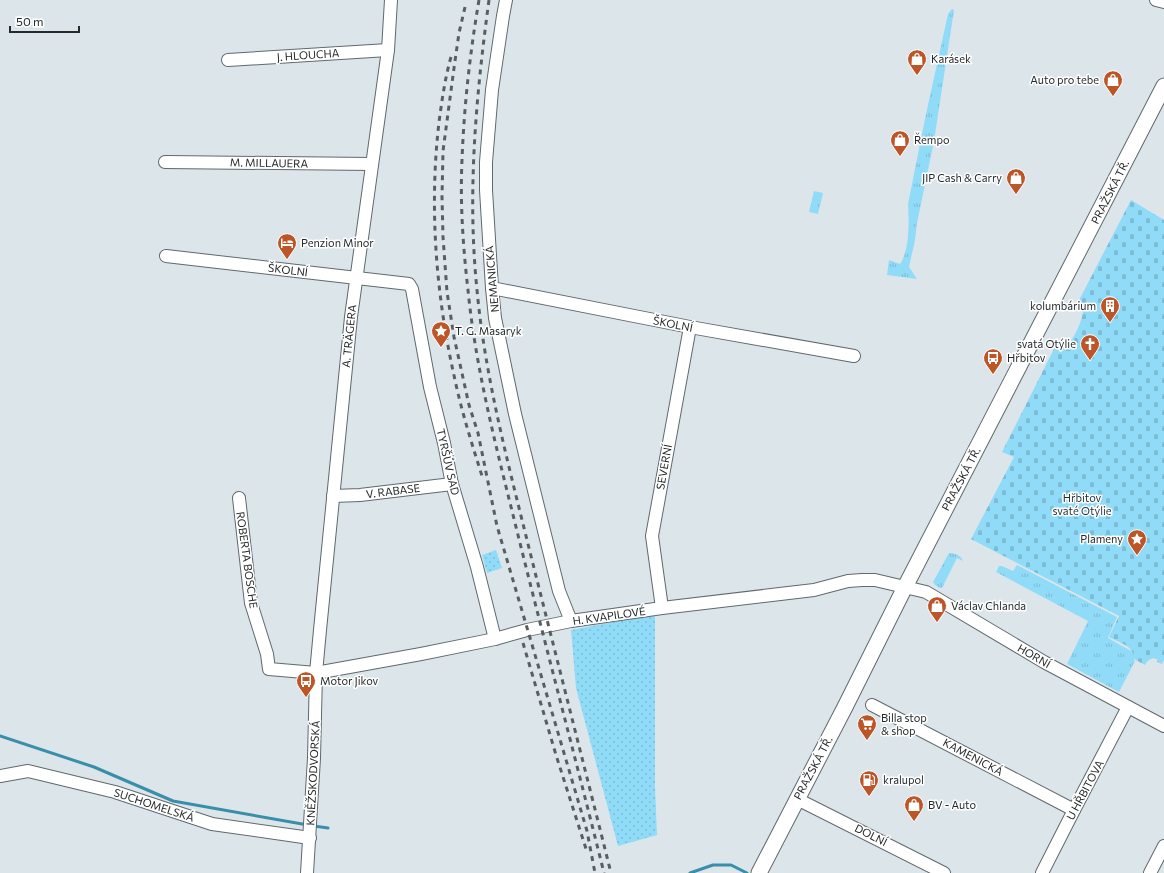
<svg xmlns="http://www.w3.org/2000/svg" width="1164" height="873" font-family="Commissioner,sans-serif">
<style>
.grass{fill:url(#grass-tufts)}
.cemetery{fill:url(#cemetery-stones)}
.park{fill:url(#park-dots)}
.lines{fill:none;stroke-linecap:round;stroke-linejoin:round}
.stream{stroke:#398ea9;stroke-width:3}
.minor-casing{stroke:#60696c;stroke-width:14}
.major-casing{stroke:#60696c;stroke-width:17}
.minor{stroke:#fff;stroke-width:12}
.major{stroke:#fff;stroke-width:15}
.rail{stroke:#595f60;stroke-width:3;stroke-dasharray:5 5;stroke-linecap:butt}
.labels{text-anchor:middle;stroke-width:3;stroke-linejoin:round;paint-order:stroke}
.street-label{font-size:11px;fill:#25292a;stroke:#fff}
.poi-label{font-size:11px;fill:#25292a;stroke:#fff;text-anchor:start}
.park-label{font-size:11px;fill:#1c3038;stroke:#fff}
</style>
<defs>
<pattern id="grass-tufts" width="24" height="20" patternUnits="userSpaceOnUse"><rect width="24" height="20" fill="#90dbf7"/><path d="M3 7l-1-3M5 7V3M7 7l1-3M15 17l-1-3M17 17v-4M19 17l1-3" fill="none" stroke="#7cbcd4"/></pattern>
<pattern id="cemetery-stones" width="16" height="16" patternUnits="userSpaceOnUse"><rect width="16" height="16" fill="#90dbf7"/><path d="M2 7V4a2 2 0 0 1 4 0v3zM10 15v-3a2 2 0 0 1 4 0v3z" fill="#7cbcd4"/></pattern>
<pattern id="park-dots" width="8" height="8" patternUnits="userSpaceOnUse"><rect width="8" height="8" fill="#90dbf7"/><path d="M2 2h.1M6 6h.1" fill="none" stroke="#7cbcd4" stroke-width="1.8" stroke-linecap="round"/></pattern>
</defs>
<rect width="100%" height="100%" fill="#dce6ea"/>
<g class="grass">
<path d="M952,9l2,1 -20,131 -17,82 -2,17 -6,27 8,12 -30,-4 2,-15 11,4c10,-14 9,-44 8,-60l18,-90 22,-100z"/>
<polygon points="814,191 823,193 818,214 809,212"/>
<path d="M949,553c5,0 12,2 14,8l-6,-3 -15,30h-2l-5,-3 -2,-3z"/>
<polygon points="1017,565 1117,617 1108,638 1133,652 1134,655 1134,660 1135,661 1119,692 1067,664 1088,621 996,572 999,566 1002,566 1013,571"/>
</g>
<path class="cemetery" d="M1131,200l33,20v440l-2,4 -5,-2 1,-3c-6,-2 -10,1 -13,6l-11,-6c2,-12 -16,-17 -25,-22l10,-21 -148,-77 43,-82 -12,-5 54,-107 5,2c3,-1 4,-1 6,-2 7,-5 15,-25 16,-33l-7,-6z"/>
<g class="park">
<polygon points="496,550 502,568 487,573 482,555"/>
<polygon points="655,614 655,786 657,835 618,846 576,688 571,630"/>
</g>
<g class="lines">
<g class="stream">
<polyline points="0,736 94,767 173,801 308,825"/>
<polyline points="314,826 328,828"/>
<polyline points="690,873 713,865 731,865 747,873"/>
</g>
<g class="minor-casing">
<g id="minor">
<polyline points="506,0 503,16 492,90 486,162 486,190 492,288 495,318 515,414 559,591 571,621"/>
<polyline points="1156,0 1164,2"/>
<polyline points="228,60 388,50"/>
<polyline points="165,162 372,164"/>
<polyline points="166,256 409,284 412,289 430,387 444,443 452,484 477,567 495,639"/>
<polyline points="492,288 690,327 854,356"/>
<polyline points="333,496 360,495 452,484"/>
<polyline points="239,498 251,603 267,654 269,669 316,673 421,654 495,639 527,630 571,621 662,608 814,590 848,581 862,580 875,580 926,592 1044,662 1164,726"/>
<polyline points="662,608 652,536 690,327"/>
<polyline points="872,705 1074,810"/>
<polyline points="0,776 28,771 115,792 212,824 310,838"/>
<polyline points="797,799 944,873"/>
<polyline points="307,873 314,758 316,673 320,630 351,317 388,50 391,0"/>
<polyline points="1042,873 1074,810 1128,707"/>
<polyline points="1150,873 1164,846"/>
</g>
</g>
<g class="major-casing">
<polyline id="major" points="759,873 845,707 905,587 1164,86"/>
</g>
<use href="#minor" class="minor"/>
<use href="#major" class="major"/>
<g class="rail">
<path d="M479,0c-9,53 -15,106 -17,160 -2,43 1,87 6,130 8,82 30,164 50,245 28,113 58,225 86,338"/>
<path d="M489,0c-13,96 -22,193 -12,290 8,87 31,173 52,258 27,108 55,217 82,325"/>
<polyline points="465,7 459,33 454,68 443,151 442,197 443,237 447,292 454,337 469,405 478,433 497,526 587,831 595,873"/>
<path d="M451,57c-6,21 -9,43 -12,65 -10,86 -3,174 16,258 7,33 17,64 27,96"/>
<polyline points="523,643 556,755 587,852"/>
</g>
</g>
<defs>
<g id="shop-pin" transform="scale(1)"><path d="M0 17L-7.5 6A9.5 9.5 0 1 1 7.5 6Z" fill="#bc5628" stroke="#fff"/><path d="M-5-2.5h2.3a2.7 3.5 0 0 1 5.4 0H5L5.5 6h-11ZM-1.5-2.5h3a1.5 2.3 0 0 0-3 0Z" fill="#fff"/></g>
<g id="hotel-pin" transform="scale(1)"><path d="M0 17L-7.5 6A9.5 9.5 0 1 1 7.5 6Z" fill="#bc5628" stroke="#fff"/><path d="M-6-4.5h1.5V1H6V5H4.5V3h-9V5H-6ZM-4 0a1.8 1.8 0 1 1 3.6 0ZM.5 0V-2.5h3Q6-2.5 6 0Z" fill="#fff"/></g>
<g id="building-pin" transform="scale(1)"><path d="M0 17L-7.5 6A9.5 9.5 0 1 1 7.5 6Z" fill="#bc5628" stroke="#fff"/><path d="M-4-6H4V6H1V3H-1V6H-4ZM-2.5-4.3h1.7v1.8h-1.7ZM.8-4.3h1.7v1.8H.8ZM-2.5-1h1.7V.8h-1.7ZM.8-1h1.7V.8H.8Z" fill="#fff"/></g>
<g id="sight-pin" transform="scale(1)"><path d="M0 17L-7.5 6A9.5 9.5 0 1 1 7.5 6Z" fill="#bc5628" stroke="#fff"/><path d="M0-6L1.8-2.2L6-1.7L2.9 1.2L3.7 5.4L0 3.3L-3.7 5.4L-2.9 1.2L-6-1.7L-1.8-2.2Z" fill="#fff"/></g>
<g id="church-pin" transform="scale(1)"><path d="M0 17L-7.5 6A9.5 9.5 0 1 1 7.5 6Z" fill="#bc5628" stroke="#fff"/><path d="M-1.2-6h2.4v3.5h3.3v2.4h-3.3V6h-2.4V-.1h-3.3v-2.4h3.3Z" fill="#fff"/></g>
<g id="bus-pin" transform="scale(1)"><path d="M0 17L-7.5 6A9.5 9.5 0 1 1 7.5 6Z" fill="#bc5628" stroke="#fff"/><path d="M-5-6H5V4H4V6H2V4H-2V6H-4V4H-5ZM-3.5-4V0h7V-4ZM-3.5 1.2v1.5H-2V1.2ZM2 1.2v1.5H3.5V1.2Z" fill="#fff"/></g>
<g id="supermarket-pin" transform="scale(1)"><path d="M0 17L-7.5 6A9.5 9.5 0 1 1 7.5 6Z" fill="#bc5628" stroke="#fff"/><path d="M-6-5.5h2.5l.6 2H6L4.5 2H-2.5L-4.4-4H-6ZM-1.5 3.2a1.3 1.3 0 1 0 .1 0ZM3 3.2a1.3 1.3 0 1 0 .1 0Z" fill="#fff"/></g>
<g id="fuel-pin" transform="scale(1)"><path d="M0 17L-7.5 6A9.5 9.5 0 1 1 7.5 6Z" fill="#bc5628" stroke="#fff"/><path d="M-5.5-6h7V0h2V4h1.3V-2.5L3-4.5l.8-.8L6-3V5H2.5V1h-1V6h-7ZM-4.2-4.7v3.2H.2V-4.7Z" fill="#fff"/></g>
</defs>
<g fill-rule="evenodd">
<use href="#shop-pin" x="917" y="59"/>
<use href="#shop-pin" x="1113" y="80"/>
<use href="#shop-pin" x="900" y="140"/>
<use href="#shop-pin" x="1016" y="178"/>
<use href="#hotel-pin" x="287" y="243"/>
<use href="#building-pin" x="1110" y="306"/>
<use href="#sight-pin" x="441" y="331"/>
<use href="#church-pin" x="1090" y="344"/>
<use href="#bus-pin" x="993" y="358"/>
<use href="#sight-pin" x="1137" y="539"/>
<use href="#shop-pin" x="937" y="606"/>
<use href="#bus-pin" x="306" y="681"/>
<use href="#supermarket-pin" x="867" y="724"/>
<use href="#fuel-pin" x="869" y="780"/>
<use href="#shop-pin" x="914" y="805"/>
</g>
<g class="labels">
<g class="street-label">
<text transform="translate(308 55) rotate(-4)" y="4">J. HLOUCHA</text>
<text transform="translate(269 163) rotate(1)" y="4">M. MILLAUERA</text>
<text transform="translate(1110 192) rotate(-63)" y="4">PRAŽSKÁ TŘ.</text>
<text transform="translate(288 270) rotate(7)" y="4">ŠKOLNÍ</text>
<text transform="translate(492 279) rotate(-95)" y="4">NEMANICKÁ</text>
<text transform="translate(673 324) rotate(11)" y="4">ŠKOLNÍ</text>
<text transform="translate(349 336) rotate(-84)" y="4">A. TRÄGERA</text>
<text transform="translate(448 462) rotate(77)" y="4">TYRŠŮV SAD</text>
<text transform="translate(664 467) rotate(-80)" y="4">SEVERNÍ</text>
<text transform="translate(961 479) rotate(-62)" y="4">PRAŽSKÁ TŘ.</text>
<text transform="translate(393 491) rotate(-7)" y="4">V. RABASE</text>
<text transform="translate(247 560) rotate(82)" y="4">ROBERTA BOSCHE</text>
<text transform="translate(609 616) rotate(-8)" y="4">H. KVAPILOVÉ</text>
<text transform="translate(1034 656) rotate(30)" y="4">HORNÍ</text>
<text transform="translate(973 757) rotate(28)" y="4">KAMENICKÁ</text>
<text transform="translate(813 768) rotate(-62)" y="4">PRAŽSKÁ TŘ.</text>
<text transform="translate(313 773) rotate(-87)" y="4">KNĚŽSKODVORSKÁ</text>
<text transform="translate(1085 790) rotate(-62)" y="4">U HŘBITOVA</text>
<text transform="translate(154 805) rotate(18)" y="4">SUCHOMELSKÁ</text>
<text transform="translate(871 835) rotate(27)" y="4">DOLNÍ</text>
</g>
<g class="poi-label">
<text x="931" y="63">Karásek</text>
<text x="1099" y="84" text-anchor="end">Auto pro tebe</text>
<text x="914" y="144">Řempo</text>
<text x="1002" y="182" text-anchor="end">JIP Cash &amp; Carry</text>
<text x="301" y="247">Penzion Minor</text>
<text x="1096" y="310" text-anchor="end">kolumbárium</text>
<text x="455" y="335">T. G. Masaryk</text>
<text x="1076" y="348" text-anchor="end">svatá Otýlie</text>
<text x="1007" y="362">Hřbitov</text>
<text x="1123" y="543" text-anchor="end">Plameny</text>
<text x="951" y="610">Václav Chlanda</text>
<text x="320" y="685">Motor Jikov</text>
<text x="881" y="722">Billa stop<tspan x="881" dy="13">&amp; shop</tspan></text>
<text x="883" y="784">kralupol</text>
<text x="928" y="809">BV - Auto</text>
</g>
<g class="park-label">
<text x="1082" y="502">Hřbitov<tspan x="1082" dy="13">svaté Otýlie</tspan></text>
</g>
</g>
<path d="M10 26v6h69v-6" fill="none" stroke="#25292a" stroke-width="2"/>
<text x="16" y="26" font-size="12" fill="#25292a" stroke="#ffffff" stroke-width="3" paint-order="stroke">50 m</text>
</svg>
